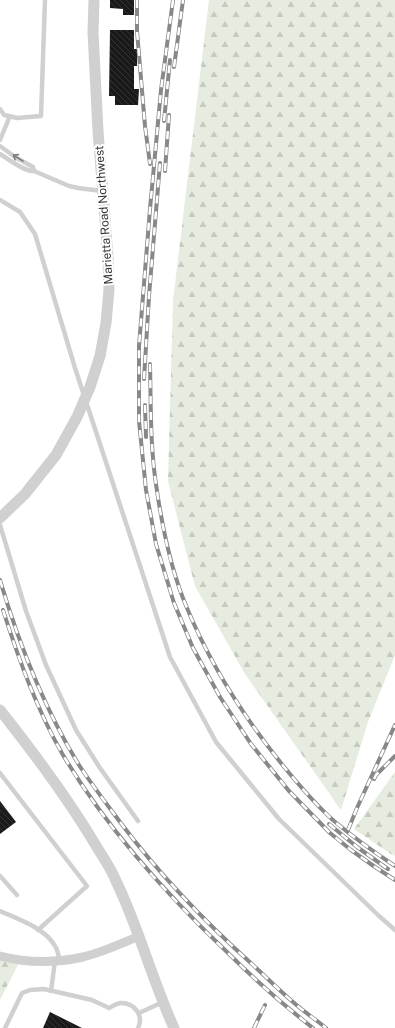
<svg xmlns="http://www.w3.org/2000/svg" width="395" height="1028" font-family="'Public Sans',sans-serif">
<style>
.forest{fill:url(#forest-firs)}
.building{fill:url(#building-back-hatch)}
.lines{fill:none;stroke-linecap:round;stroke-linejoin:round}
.service{stroke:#d0d0d0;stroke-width:4.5}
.minor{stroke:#d0d0d0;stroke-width:9}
.tertiary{stroke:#d0d0d0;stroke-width:11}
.rail-casing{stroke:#888;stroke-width:4}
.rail{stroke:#fff;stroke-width:2.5;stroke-dasharray:8;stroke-linecap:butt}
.tertiary-bridge{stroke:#d0d0d0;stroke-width:11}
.oneway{stroke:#7a7a7a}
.labels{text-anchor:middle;stroke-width:4;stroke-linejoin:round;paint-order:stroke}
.street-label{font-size:12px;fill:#333;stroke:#fff}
</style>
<defs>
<pattern id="forest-firs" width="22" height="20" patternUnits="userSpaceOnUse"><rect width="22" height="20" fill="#e6ecdf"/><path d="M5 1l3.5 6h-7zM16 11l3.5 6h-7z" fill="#c6cbc0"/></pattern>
<pattern id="building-back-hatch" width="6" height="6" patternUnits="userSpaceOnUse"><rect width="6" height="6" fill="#1a1a1a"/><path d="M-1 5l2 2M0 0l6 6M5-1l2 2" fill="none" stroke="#333"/></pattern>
</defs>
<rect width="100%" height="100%" fill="#fff"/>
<g class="forest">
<polygon points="209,0 395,0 395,655 368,722 341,810 245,674 195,586 168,481 173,301"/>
<polygon points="395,772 395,856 391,854 354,829"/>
<polygon points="0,955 19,963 0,1000"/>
</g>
<g class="building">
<polygon points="110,0 134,0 134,15 123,15 123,9 110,8"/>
<polygon points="110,30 134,30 134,49 137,49 137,66 134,66 134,89 139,89 138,105 115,105 115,96 109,96"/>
<polygon points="0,801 16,822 0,834"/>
<polygon points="50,1012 82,1028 43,1028"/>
</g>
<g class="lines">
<g class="service">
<polyline points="0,109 4,115 17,118 41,116 45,0"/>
<polyline points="0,140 10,116"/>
<polyline points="0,146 15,157 33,167 34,171"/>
<path d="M0,154c8,5 25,18 34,17l35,15 9,2 24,3"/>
<polyline points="0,200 20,212 35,234 75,368 170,657 216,742 279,819 379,916 395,930"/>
<polyline points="0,525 26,611 46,665 76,730 100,768 138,821"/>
<polyline points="0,773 87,886 38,930"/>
<polyline points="0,876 17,895"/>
<path d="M0,911c18,8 45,17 55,35 3,4 3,10 5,15"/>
<polyline points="51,991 55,961"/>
<polyline points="139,1013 163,1002"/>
<path d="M5,1028l17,-35 8,-3 14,-1 48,11 17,8c4,-2 8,-5 12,-5 14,0 23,13 17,25"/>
</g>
<path class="minor" d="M0,956c27,7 56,7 83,1 20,-5 38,-13 56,-21"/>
<g class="tertiary">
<polyline points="94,0 93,32 98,131 108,258 109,290 106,323 100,356"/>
<path d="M0,710c34,43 67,87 95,134 7,12 16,24 21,37 23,47 36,99 58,147"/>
</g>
<g class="rail-casing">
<g id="rail">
<polyline points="137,0 137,31 145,126 150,164"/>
<polyline points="173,0 161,90 150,209 139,346 139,421 146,490 156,544 174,603 193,648 220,697 251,744 289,791 330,833 351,850 375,867 395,880"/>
<polyline points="174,67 183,0"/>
<polyline points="164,121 170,60"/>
<polyline points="165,171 169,115"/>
<path d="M150,364c1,43 0,85 7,127 6,40 14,80 30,117 24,58 58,111 98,160 14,17 32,38 49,53 19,16 40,31 61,45"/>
<polyline points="144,379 149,296 160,163"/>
<polyline points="145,405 146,437"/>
<path d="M0,580c19,64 44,128 79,185 13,20 27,38 41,57 39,52 84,99 133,143 13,12 26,25 40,37 10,9 22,17 33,26"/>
<path d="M3,610c16,50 34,100 60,145 44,74 102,138 164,197 27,27 55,52 86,76"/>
<polyline points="374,779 376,775 395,756"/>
<polyline points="329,824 357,847 388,869"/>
<polyline points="348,830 357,808 395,725"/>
<polyline points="254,1028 265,1005"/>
</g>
</g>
<use href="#rail" class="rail"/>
<polyline class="tertiary-bridge" points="0,518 25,494 56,455 77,417 90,387 100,356"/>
</g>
<defs><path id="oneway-shaft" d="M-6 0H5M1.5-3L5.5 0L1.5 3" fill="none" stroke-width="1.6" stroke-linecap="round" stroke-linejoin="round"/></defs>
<use class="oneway" href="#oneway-shaft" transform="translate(18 158) rotate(-148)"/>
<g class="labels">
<g class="street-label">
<text transform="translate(104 215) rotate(-94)" y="4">Marietta Road Northwest</text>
</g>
</g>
</svg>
